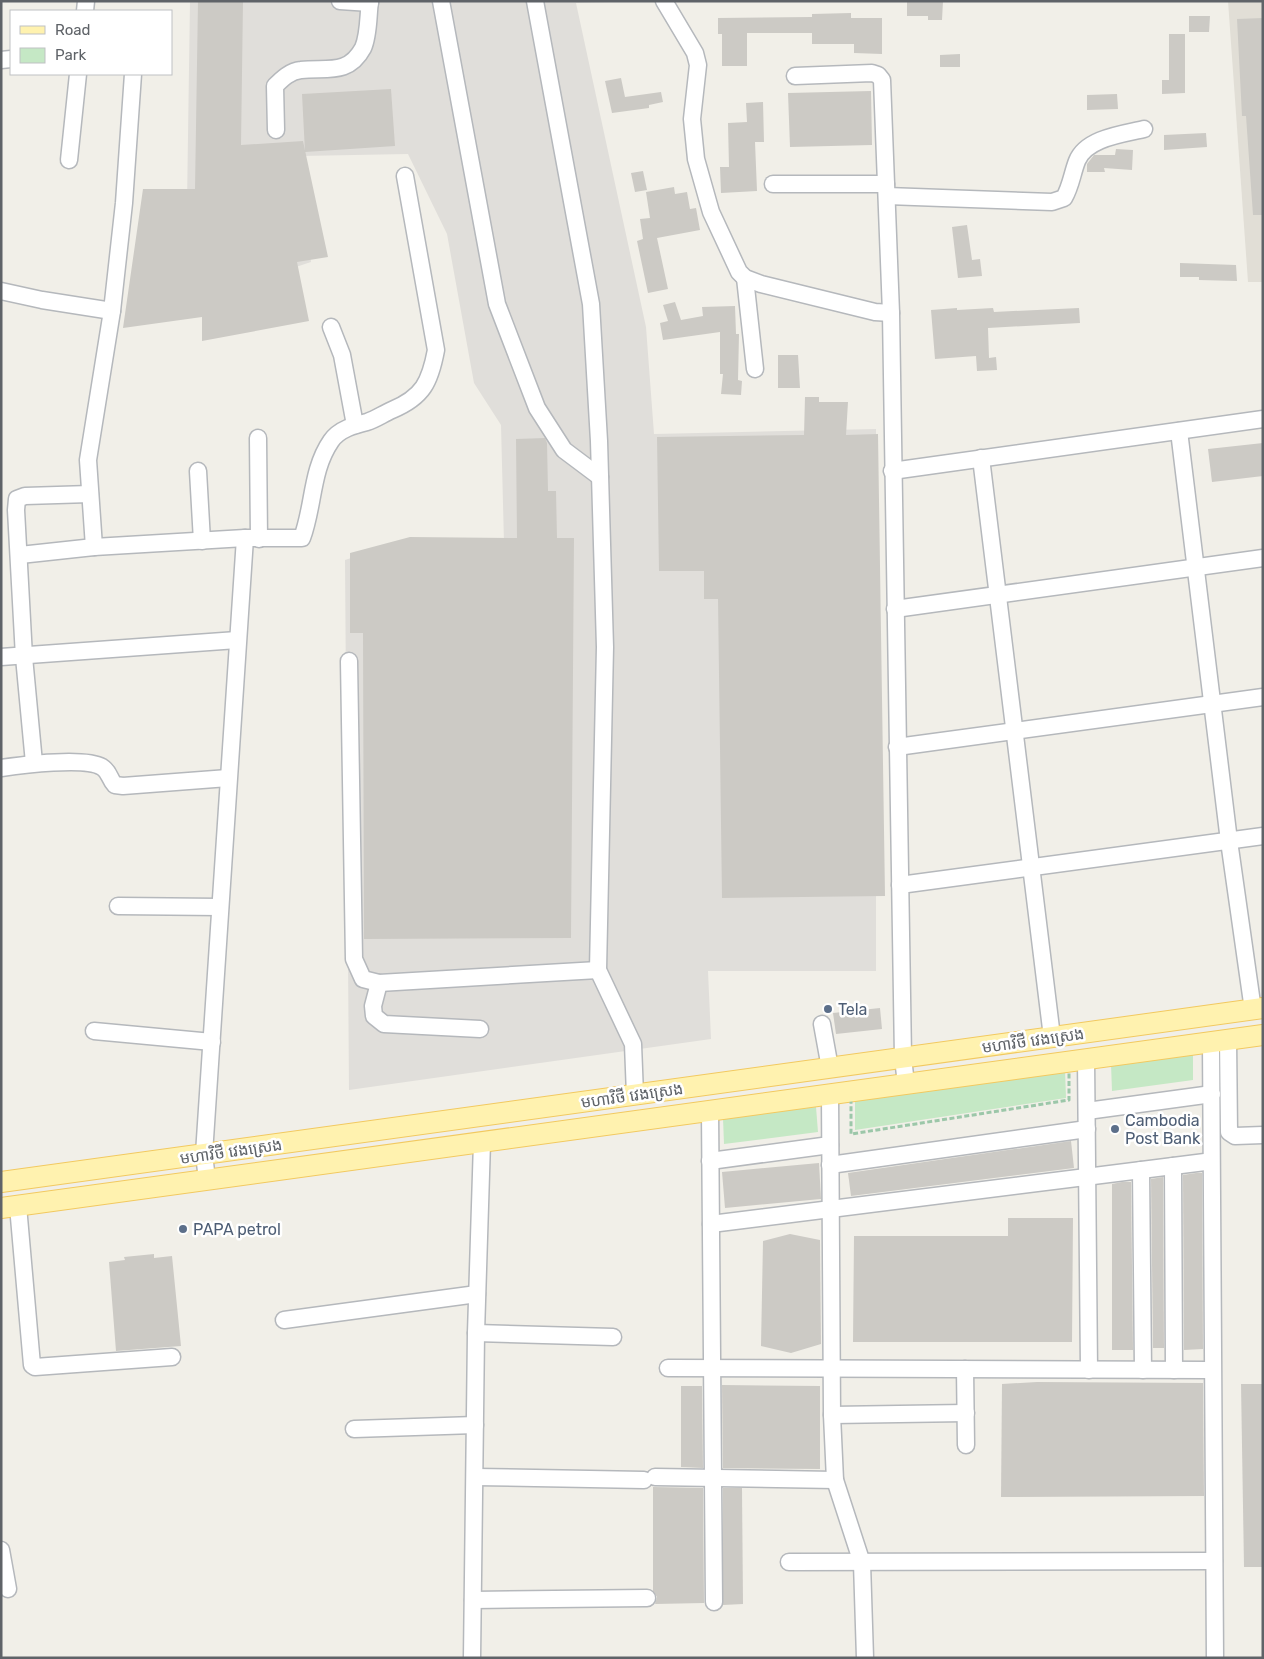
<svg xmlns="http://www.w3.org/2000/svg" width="1264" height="1659" font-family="Rubik,'Noto Sans Khmer',sans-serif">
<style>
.industrial{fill:#e0deda}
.education{fill:#e1ded6}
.green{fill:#c5e8c5}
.building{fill:#cccac5}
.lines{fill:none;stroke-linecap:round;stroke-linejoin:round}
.minor-casing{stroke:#b5b8bc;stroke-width:19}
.major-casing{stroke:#f2c960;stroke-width:22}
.path{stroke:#9cc7a9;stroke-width:3;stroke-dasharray:5 2.5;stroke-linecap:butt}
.minor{stroke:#fff;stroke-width:16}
.major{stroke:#fff2af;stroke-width:20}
.service-dot{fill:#5c6f8a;stroke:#fff;stroke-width:2}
.labels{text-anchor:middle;stroke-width:5;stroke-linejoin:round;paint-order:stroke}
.service-label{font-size:16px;fill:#4e5e75;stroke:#fff;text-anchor:start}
.street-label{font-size:16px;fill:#5f6368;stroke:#fff}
</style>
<rect width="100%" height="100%" fill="#f1efe8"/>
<polygon class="industrial" points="190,1 645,1 576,3 646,327 654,434 876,429 876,971 708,971 711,1039 349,1090 345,560 394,544 504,543 501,425 474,383 447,234 408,154 300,156 311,262 253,281 187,204"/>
<polygon class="education" points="1228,1 1263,1 1263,282 1248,282"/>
<g class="green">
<polygon points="1193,1053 1193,1080 1112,1091 1111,1064"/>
<polygon points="1065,1070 1066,1098 855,1130 855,1100"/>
<polygon points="816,1107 818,1132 724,1144 723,1118"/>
</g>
<g class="building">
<polygon points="198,1 243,1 241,145 303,141 328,257 297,262 309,321 202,341 202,317 123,328 143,189 195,189"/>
<polygon points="907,1 943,1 942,20 928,20 928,16 907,16"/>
<polygon points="851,13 851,18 882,18 882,54 854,53 854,44 812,44 812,33 747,33 747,66 722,66 722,34 718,34 718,18 812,17 812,14"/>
<polygon points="1189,16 1210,16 1209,32 1189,32"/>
<polygon points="1263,18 1263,215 1253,215 1246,116 1242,116 1237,19"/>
<polygon points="1169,34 1185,34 1185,93 1162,94 1162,80 1169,80"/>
<polygon points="960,54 960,67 940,67 940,55"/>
<polygon points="621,78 625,97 661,92 663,102 649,105 649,108 612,113 605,81"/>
<polygon points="391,89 395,146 305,152 302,94"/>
<polygon points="871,91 872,145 790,147 788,93"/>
<polygon points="1117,94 1118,109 1087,110 1087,95"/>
<polygon points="763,102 764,142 755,142 757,191 721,193 720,167 729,167 728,123 747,122 746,103"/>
<polygon points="1206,133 1207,147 1164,150 1164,135"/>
<polygon points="1116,149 1133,150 1132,170 1104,168 1105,172 1087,172 1087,164 1094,155 1115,155"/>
<polygon points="643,171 647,190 635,192 631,173"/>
<polygon points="674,187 675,194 687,192 690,209 696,208 700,230 657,238 668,289 648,293 637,241 643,239 640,219 650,218 646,192"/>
<polygon points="967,225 972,260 980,259 982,276 958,278 952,227"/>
<polygon points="1180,263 1236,265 1237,281 1199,280 1199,277 1180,277"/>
<polygon points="675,302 681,320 703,316 702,307 735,306 736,334 739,334 738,380 742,381 741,395 721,394 723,374 720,374 720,332 663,340 660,323 668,321 663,305"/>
<polygon points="957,308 957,310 993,308 994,312 1079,308 1080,323 988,328 989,358 996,357 997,370 977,371 976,356 935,359 931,310"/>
<polygon points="778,355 798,355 800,388 778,388"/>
<polygon points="805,397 819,397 819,402 848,402 846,435 878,434 885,896 722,898 718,599 704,599 704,571 659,571 657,437 804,435"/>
<polygon points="545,438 547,443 548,491 556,491 557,538 574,538 571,938 364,939 363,633 350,633 350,553 410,537 517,538 516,439"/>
<polygon points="1263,443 1263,476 1212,482 1208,449"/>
<polygon points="880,1008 882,1029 836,1034 833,1013"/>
<polygon points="1071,1141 1074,1168 851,1196 848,1173"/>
<polygon points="819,1163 821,1199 725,1208 722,1172"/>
<polygon points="1196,1173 1202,1173 1203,1349 1184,1350 1183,1175"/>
<polygon points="1163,1177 1164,1348 1153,1348 1151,1179"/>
<polygon points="1122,1182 1131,1182 1133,1350 1112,1350 1112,1184"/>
<polygon points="1008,1218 1073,1218 1072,1342 853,1342 854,1236 1008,1236"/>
<polygon points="790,1234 820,1240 821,1344 791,1353 761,1346 763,1241"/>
<polygon points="154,1254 154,1258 172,1256 181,1346 116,1351 109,1262 125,1260 124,1257"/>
<polygon points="1037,1382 1203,1383 1204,1496 1001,1497 1002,1384"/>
<polygon points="1241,1384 1263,1384 1263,1567 1244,1567"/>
<polygon points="722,1385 820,1386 820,1469 723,1468"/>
<polygon points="681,1386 702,1386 703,1468 681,1467"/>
<polygon points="653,1487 703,1488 704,1603 655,1604 657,1597 653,1591"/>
<polygon points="723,1488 742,1488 743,1604 723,1605"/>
</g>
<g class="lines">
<g class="minor-casing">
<g id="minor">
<polyline points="340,1 370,3"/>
<polyline points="441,1 497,304 537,408 564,450 600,477"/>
<polyline points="535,1 591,304 599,441 605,647 598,970 633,1044 635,1095"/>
<polyline points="664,1 695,53 698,65 692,119 696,159 711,212 739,272 745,278 761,284 875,312 891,313"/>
<polyline points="85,11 86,1"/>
<polyline points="1,60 11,59"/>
<polyline points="795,76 872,73 878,75 882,80 891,313 903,1058 906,1084"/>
<path d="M276,130l-1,-44c7,-7 15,-15 26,-16 25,-3 47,6 62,-22 6,-13 5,-33 7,-47"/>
<polyline points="69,160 78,74"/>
<polyline points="773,184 886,184"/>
<path d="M887,196l165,6 12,-4c7,-12 8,-24 13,-37 9,-23 46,-27 67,-32"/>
<polyline points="745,278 755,369"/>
<polyline points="1,291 42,300 112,311"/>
<polyline points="331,327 342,355 355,425"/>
<polyline points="1179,431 1229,841 1253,1010"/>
<polyline points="258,438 259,539"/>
<polyline points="981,458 1052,1037"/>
<polyline points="198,471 202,541"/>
<polyline points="892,471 1263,419"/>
<polyline points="94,547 88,460 112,311 124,203 133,74"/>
<path d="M20,555l74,-8 151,-9h57c12,-32 9,-68 29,-97 8,-12 24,-16 36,-19 9,-3 16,-8 25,-12 31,-13 38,-28 44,-60l-31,-174"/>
<polyline points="895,609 1263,558"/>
<polyline points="1,657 237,640"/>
<polyline points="349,661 354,959 363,979 379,983 598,970"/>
<polyline points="897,747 1263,697"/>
<polyline points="34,763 24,657 16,510 17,499 25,496 90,494"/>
<path d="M1,768c21,-3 84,-11 101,-1 8,5 7,12 13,18l8,1 105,-8"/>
<polyline points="900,885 1263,836"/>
<polyline points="118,906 220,907"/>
<polyline points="379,983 373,1006 374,1016 384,1024 480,1029"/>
<polyline points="822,1024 830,1068"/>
<polyline points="94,1031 212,1042"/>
<polyline points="1228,1039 1229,1132 1235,1136 1263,1135"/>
<polyline points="1211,1042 1215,1658"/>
<polyline points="1086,1059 1089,1370"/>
<polyline points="830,1094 832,1415 835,1480 862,1563 865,1658"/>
<polyline points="710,1111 714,1602"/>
<polyline points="1087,1111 1212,1094"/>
<polyline points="710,1161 830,1145"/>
<polyline points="830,1165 1087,1129"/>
<polyline points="1173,1166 1174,1370"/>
<polyline points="1141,1170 1143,1370"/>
<polyline points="207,1180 204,1154 245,538"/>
<polyline points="18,1206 32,1365 35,1367 172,1357"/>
<polyline points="711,1224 1205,1162"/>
<polyline points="284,1320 477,1294"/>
<polyline points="476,1333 613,1337"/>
<polyline points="668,1368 1209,1370"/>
<polyline points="965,1369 966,1445"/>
<polyline points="832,1415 966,1413"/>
<polyline points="354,1429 475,1425"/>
<polyline points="475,1477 644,1480"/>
<polyline points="655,1477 835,1480"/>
<polyline points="1,1550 8,1589"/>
<polyline points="789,1562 1214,1561"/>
<polyline points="473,1600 647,1598"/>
<polyline points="472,1658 476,1333 482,1142"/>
</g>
</g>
<g class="major-casing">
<g id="major">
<polyline points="1,1182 1263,1008"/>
<polyline points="1,1208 1263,1035"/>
</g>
</g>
<polygon class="path" points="1069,1066 1069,1100 851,1134 851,1097"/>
<use href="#minor" class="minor"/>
<use href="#major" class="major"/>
</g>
<g class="service-dot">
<circle cx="828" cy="1009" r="5"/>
<circle cx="1115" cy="1129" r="5"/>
<circle cx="183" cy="1229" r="5"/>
</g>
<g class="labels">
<g class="service-label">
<text x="838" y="1015">Tela</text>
<text x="1125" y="1126">Cambodia<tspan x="1125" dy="18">Post Bank</tspan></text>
<text x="193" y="1235">PAPA petrol</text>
</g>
<g class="street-label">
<text transform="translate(1033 1040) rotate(-8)" y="6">មហាវិថី វេងស្រេង</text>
<text transform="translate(632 1095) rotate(-8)" y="6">មហាវិថី វេងស្រេង</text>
<text transform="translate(231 1151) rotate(-8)" y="6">មហាវិថី វេងស្រេង</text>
</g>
</g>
<rect width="1264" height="1659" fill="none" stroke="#5f6368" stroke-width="5"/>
<rect x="10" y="10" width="162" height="65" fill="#ffffff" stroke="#bfc1c3"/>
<rect x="20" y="26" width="25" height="8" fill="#fff2af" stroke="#bfc1c3"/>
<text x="55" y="35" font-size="15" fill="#5f6368">Road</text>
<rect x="20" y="48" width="25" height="15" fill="#c5e8c5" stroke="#bfc1c3"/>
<text x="55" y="60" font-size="15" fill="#5f6368">Park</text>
</svg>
